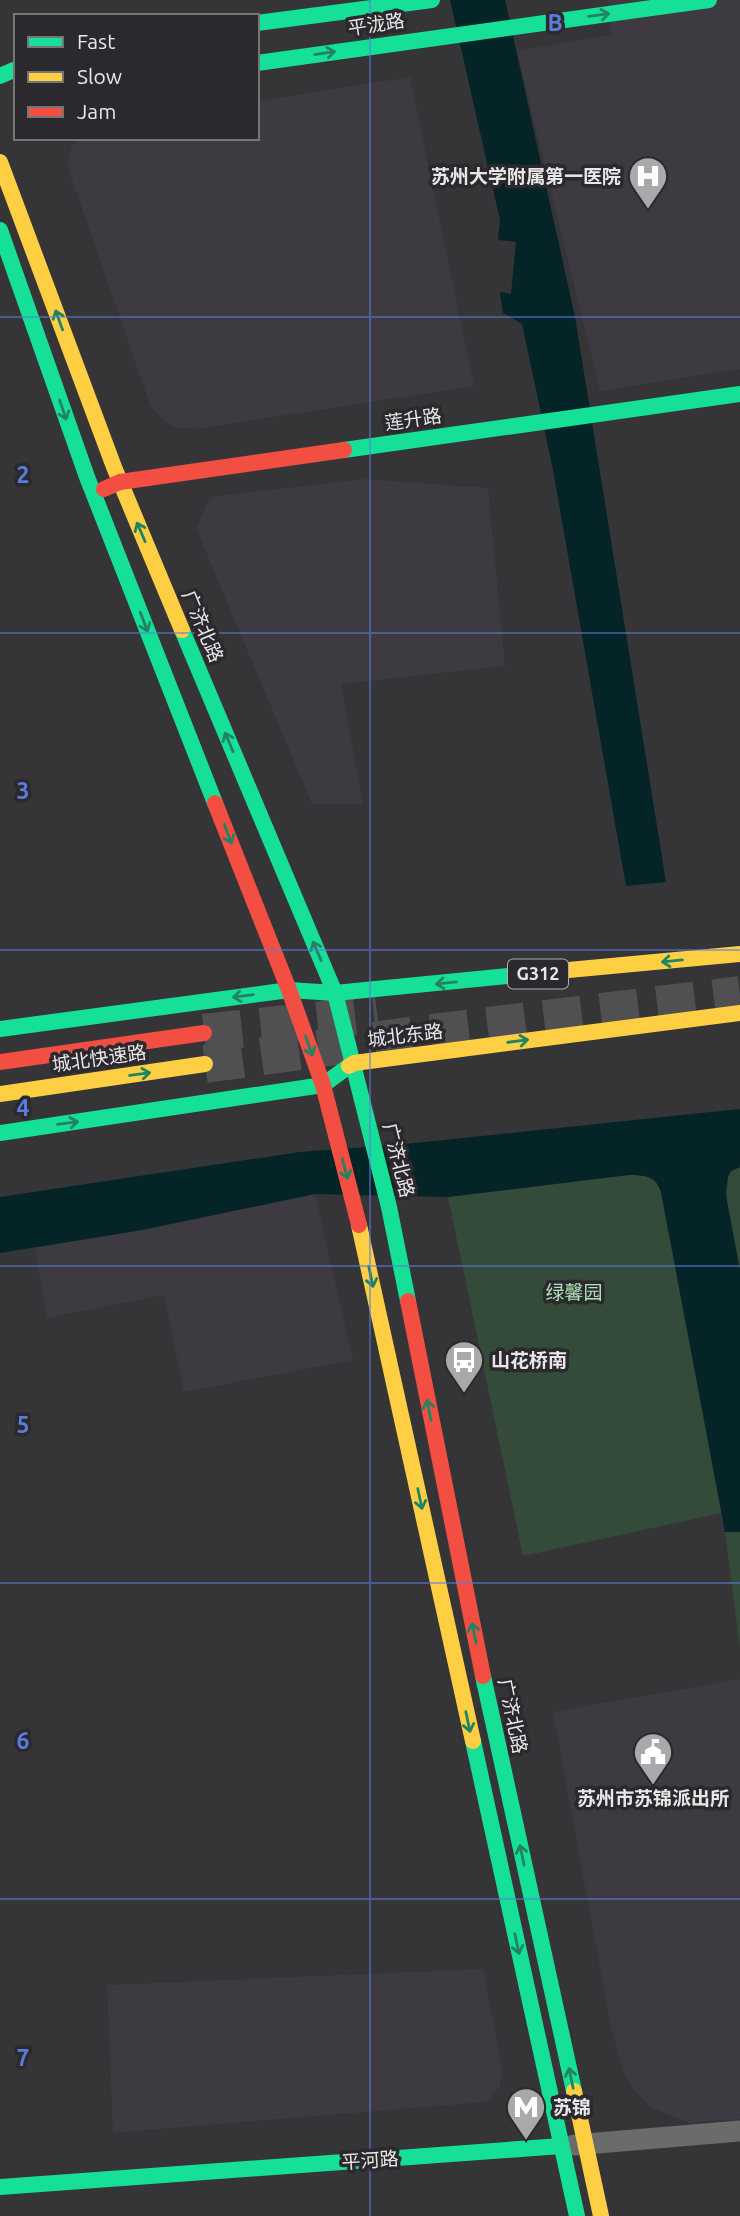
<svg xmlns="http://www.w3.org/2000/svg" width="740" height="2216" font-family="Ubuntu,'Noto Sans SC',sans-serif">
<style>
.built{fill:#3d3a42}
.green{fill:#344b39}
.water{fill:#052427}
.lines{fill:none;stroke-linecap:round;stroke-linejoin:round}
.highway-tunnel{stroke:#504f51;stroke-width:38;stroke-dasharray:38 19;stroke-linecap:butt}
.street{stroke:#6c6b6c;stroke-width:21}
.fast{stroke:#16e098;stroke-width:16}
.slow{stroke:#ffcf43;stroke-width:16}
.jam{stroke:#f24e42;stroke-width:16}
.oneway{stroke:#208462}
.grid{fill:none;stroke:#5a7cdd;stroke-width:2;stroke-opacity:0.55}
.labels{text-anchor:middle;stroke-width:7;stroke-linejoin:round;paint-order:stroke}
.shield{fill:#2b292d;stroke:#afadb0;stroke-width:2}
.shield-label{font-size:18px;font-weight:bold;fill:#e7e6e8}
.street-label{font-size:19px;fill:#e7e6e8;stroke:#2b292d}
.poi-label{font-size:19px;font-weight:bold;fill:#e7e6e8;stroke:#2b292d;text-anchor:start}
.park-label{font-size:19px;fill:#ace2b7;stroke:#2b292d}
.grid-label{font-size:23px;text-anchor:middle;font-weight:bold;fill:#5a7cdd;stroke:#2b292d;stroke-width:7;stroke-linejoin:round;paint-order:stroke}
</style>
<rect width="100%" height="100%" fill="#353436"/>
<g class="built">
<polygon points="608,0 740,0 740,369 600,391 517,51 612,35"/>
<polygon points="410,77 474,386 195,429 176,428 165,421 151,407 67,165 72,145 78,138 257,138 257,101"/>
<polygon points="364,479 488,488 505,666 341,684 363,804 312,804 196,528 210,497"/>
<polygon points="315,1194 353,1360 184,1392 164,1295 47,1318 35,1248 142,1230"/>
<polygon points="740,1679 740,2119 688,2123 650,2107 632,2087 623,2072 611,2027 553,1712"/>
<polygon points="483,1969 502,2068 500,2087 486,2102 113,2133 107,1985"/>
</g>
<g class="green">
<path d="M740,1167v103c-4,-21 -19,-75 -12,-93 2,-6 7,-8 12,-10z"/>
<path d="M629,1175c16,0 27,1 32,17l61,321 -199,43 -75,-359z"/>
<polygon points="740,1530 740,1648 725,1532"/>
</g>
<g class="water">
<polygon points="450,0 505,0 575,317 666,882 626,886 553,470 522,324 503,313 500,292 511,294 516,242 498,240 500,220"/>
<path d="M740,1109v58l-9,4 -3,6 -2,18 14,75v262h-15l-64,-340c-5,-16 -16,-17 -32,-17l-181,22 -133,-3 -173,36 -142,23v-56l300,-45 105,-8z"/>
</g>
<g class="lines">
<g class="highway-tunnel">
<polyline points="204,1033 377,1014"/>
<polyline points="205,1064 424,1034 740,995"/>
</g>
<polyline class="street" points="574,2145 740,2131"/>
<g class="fast">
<polyline points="257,23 432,0"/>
<polyline points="257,63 709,0"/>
<polyline points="0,76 16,69"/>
<polyline points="0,230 87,477 215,803"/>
<polyline points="344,450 740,394"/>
<polyline points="182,630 335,993 389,1207 408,1301"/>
<polyline points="0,1029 289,990 335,993 558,971"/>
<polyline points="0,1133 323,1085 349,1066"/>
<polyline points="483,1676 574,2091"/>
<polyline points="473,1741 577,2216"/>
<polyline points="0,2187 561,2146"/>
</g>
<g class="slow">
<polyline points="0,162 114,467 182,630"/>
<polyline points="558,971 740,954"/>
<polyline points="349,1066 354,1063 740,1013"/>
<polyline points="0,1094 205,1064"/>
<polyline points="359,1225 473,1741"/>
<polyline points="574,2091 601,2216"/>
</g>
<g class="jam">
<polyline points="104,489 120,482 344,450"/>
<polyline points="215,803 289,990 323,1085 359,1225"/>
<polyline points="0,1062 204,1033"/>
<polyline points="408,1301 483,1676"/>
</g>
</g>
<defs><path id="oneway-shaft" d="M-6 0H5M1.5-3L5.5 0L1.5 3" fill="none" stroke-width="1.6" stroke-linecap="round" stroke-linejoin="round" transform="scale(1.75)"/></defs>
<g class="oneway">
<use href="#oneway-shaft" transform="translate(599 15) rotate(-7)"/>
<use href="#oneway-shaft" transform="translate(325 53) rotate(-9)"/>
<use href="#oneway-shaft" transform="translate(59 320) rotate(-110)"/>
<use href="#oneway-shaft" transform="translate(63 410) rotate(71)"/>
<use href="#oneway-shaft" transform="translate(141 532) rotate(-113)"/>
<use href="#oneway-shaft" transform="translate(144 622) rotate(69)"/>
<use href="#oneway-shaft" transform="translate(229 742) rotate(-113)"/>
<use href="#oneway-shaft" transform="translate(228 834) rotate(69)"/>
<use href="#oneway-shaft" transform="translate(317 951) rotate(-113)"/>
<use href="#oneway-shaft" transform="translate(672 961) rotate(174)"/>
<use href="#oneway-shaft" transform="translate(446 983) rotate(174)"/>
<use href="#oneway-shaft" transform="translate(243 996) rotate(172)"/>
<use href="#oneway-shaft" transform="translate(518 1041) rotate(-7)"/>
<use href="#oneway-shaft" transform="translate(309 1046) rotate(70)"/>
<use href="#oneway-shaft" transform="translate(140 1074) rotate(-8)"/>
<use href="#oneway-shaft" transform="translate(68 1123) rotate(-8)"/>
<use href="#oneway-shaft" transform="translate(345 1169) rotate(75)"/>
<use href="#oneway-shaft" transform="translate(371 1277) rotate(78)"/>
<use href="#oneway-shaft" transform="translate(429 1410) rotate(-101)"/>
<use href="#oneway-shaft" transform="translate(420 1499) rotate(78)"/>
<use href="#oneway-shaft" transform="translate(474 1633) rotate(-102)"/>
<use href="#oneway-shaft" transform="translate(468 1722) rotate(78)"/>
<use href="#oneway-shaft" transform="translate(522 1855) rotate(-102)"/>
<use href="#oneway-shaft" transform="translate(517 1944) rotate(78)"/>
<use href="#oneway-shaft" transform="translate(571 2078) rotate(-102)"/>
</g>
<path class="grid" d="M370,0v2216M0,317h740M0,633h740M0,950h740M0,1266h740M0,1583h740M0,1899h740"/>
<defs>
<g id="hospital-pin" transform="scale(2.0125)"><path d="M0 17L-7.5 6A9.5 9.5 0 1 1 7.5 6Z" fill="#a9a8aa" stroke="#2b292d"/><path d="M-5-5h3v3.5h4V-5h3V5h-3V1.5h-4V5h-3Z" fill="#fff"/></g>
<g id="bus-pin" transform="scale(2.0125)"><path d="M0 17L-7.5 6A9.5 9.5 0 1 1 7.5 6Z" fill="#a9a8aa" stroke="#2b292d"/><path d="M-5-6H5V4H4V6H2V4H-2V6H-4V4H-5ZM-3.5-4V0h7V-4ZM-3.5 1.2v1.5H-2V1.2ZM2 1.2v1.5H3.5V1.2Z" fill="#fff"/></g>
<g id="civic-pin" transform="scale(2.0125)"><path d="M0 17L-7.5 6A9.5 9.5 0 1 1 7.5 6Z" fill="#a9a8aa" stroke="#2b292d"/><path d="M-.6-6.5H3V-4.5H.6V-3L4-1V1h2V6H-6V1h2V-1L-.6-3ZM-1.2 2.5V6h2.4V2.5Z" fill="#fff"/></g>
<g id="metro-pin" transform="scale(2.0125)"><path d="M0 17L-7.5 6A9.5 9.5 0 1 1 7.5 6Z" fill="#a9a8aa" stroke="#2b292d"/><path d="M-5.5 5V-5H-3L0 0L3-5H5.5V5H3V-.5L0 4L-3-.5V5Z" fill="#fff"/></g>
</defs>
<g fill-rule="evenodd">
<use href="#hospital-pin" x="648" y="176"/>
<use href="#bus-pin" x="464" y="1360"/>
<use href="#civic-pin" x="653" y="1752"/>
<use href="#metro-pin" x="526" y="2107"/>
</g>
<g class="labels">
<rect class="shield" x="508" y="959.5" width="60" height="29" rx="5"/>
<g class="shield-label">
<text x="538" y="980">G312</text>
</g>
<g class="street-label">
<text transform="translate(376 24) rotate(-9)" y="7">平泷路</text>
<text transform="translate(413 419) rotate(-8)" y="7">莲升路</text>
<text transform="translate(203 626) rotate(67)" y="7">广济北路</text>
<text transform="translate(405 1035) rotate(-7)" y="7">城北东路</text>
<text transform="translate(99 1058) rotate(-8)" y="7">城北快速路</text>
<text transform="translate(399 1160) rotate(76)" y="7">广济北路</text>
<text transform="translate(513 1716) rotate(78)" y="7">广济北路</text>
<text transform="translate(370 2160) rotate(-4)" y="7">平河路</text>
</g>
<g class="poi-label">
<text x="621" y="183" text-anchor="end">苏州大学附属第一医院</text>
<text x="491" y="1367">山花桥南</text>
<text x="653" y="1805" text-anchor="middle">苏州市苏锦派出所</text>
<text x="553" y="2114">苏锦</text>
</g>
<g class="park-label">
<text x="574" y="1299">绿馨园</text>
</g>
</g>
<g class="grid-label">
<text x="555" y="31">B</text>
<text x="23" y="483">2</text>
<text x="23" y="799">3</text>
<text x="23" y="1116">4</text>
<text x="23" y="1433">5</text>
<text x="23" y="1749">6</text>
<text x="23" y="2066">7</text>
</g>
<rect x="14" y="14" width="245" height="126" fill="#2b292d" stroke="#767578" stroke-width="2"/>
<rect x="28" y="37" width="35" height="10" fill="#16e098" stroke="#767578" stroke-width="2"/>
<text x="77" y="49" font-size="21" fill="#e7e6e8">Fast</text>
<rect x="28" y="72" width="35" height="10" fill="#ffcf43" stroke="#767578" stroke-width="2"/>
<text x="77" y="84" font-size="21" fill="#e7e6e8">Slow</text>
<rect x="28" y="107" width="35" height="10" fill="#f24e42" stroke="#767578" stroke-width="2"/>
<text x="77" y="119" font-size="21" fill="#e7e6e8">Jam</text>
</svg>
